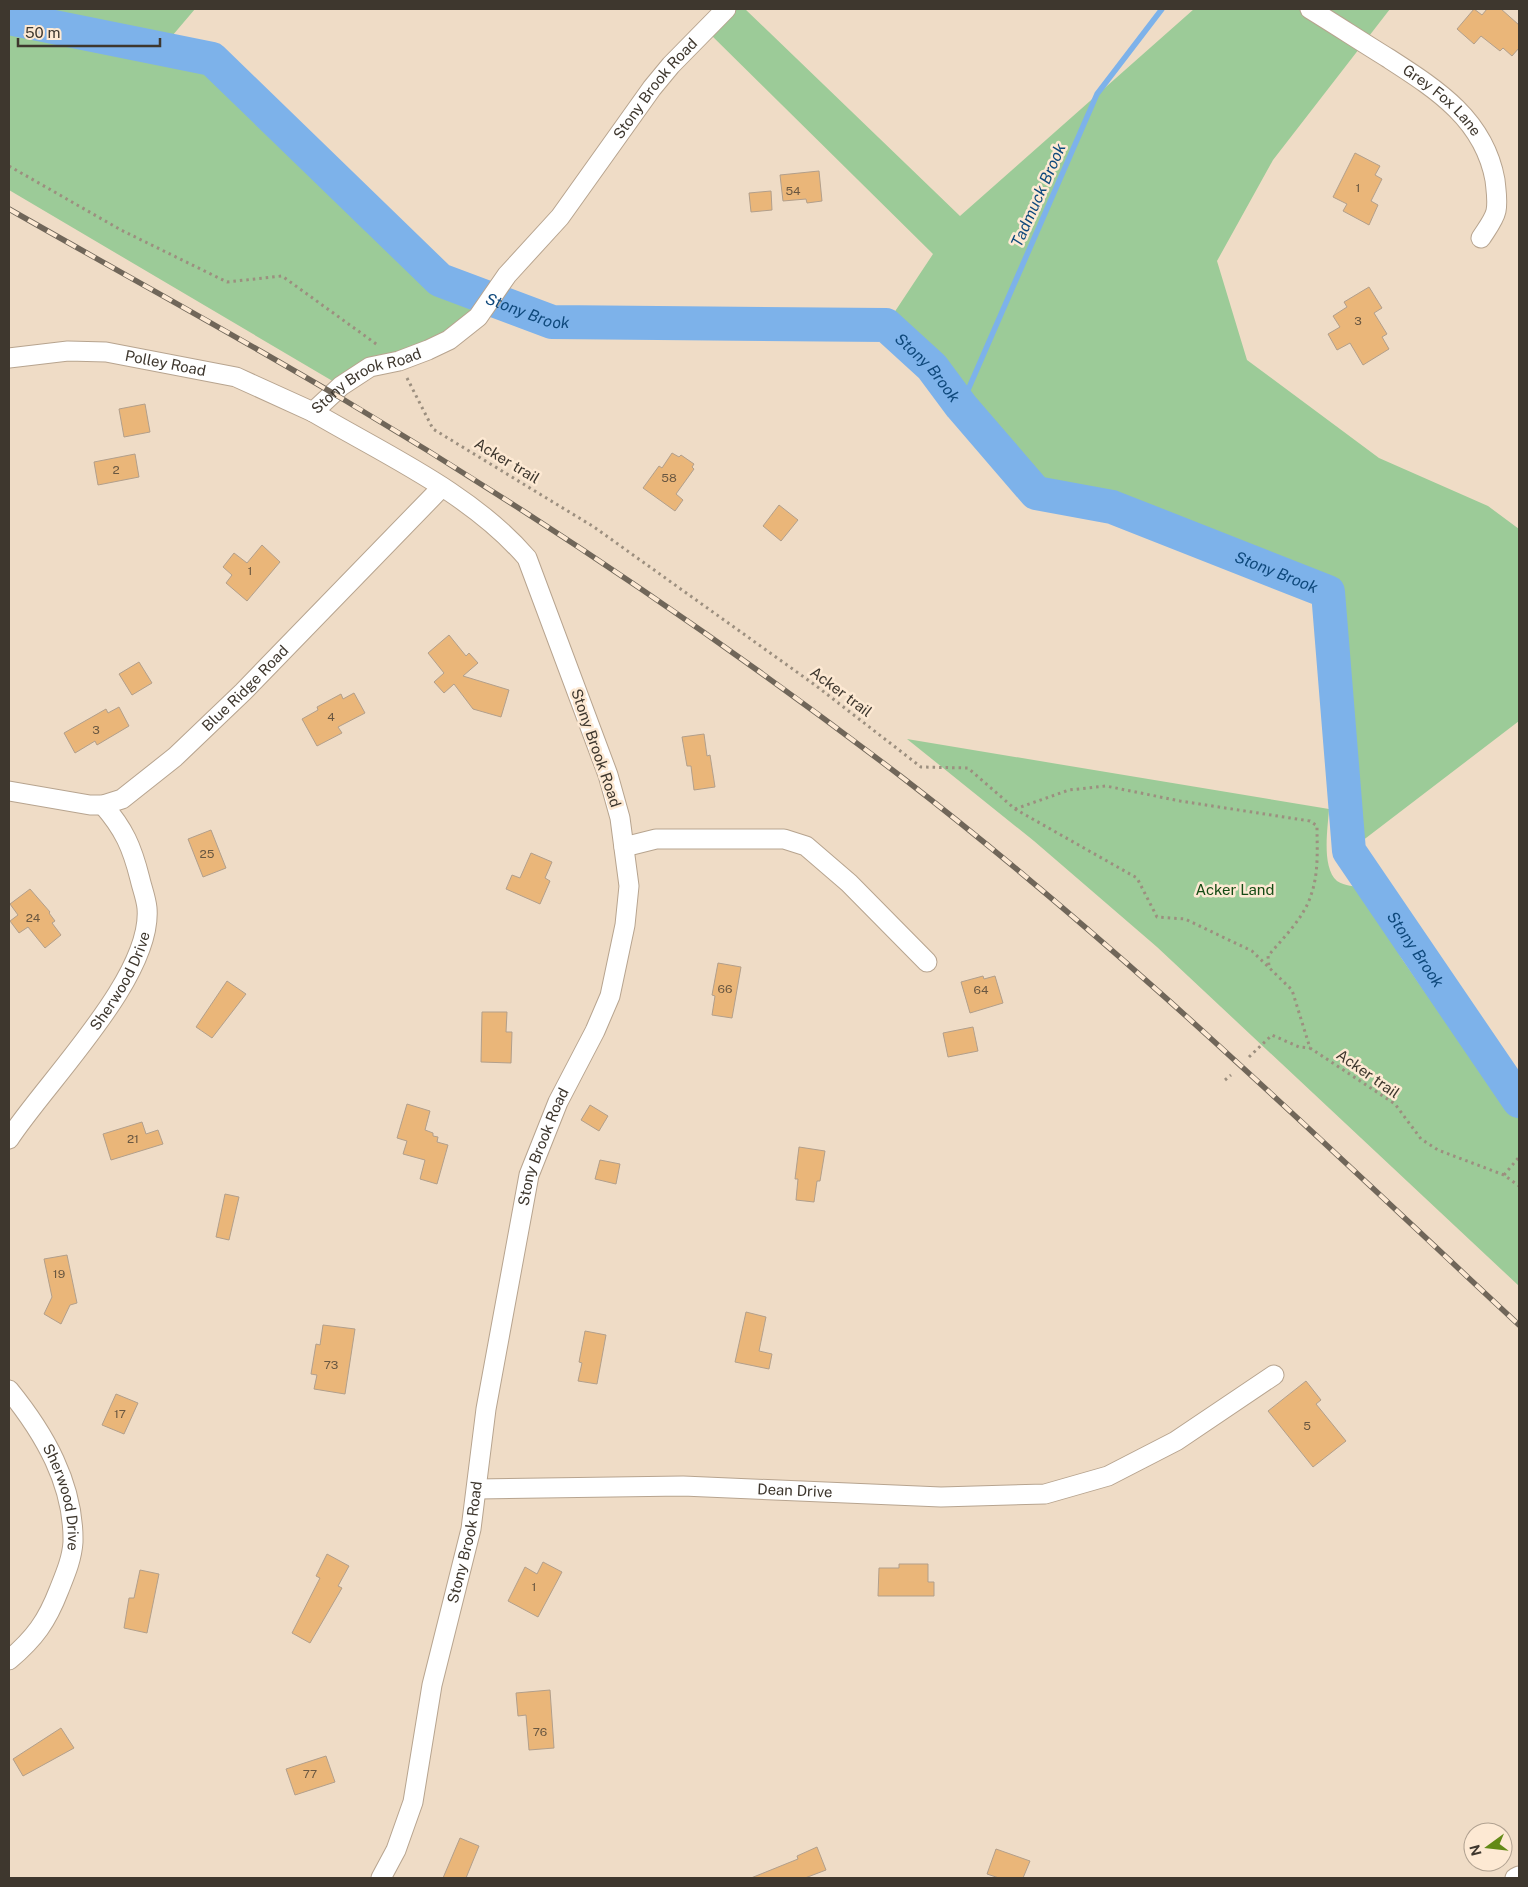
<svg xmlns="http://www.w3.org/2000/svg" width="1528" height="1887" font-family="'Public Sans',sans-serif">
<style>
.green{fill:#9ccb98}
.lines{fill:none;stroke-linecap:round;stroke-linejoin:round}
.stream{stroke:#7db2ea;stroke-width:5.5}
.river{stroke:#7db2ea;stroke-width:34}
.building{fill:#eab679;stroke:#b29f8b}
.minor-casing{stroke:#b7a48f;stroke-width:21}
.path{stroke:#9c8f7f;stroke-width:3;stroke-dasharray:2.5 4;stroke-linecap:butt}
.minor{stroke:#fff;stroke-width:19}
.rail-casing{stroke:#706659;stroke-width:5.5}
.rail{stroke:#fde9d3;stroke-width:4;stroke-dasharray:11;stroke-linecap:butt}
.labels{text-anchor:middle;stroke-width:5;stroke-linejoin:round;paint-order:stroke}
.number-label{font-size:12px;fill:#695741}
.street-label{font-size:15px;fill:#3e372e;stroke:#fde9d3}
.park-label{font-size:15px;fill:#154b14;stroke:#fde9d3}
.water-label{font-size:16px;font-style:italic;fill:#0f497c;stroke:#fde9d3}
</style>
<rect width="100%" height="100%" fill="#efdcc6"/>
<g class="green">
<polygon points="9,9 195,9 161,49 212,59 478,317 341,386 9,190"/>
<polygon points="726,9 745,9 960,216 1194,9 1390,9 1273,160 1217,261 1247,360 1379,458 1488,506 1519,529 1519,721 1349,851 1328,592 1112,507 1036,493 961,406 886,325 933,254 706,30"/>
<path d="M907,739l422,70c-1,18 -8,58 8,72 8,6 18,3 25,10l40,68 64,92 53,66v169l-362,-339 -123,-106z"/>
</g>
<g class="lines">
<polyline class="stream" points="961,406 1097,94 1162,9"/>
<path class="river" id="s1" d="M9,18l203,41 228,221 112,42 334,3 46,42 29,39 75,87 76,14 216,85 21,259 170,250"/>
</g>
<g class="building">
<polygon points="1474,9 1482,15 1487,9 1501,9 1519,25 1519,48 1512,56 1503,48 1500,51 1481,36 1474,44 1457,29"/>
<polygon points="1355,153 1380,166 1375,175 1382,179 1371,201 1378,205 1369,225 1343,211 1347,204 1333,197"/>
<polygon points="819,171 822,201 807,203 806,199 783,201 780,175"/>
<polygon points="771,191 772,210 751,212 749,193"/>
<polygon points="1369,287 1382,308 1374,313 1387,334 1382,337 1389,349 1363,365 1350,343 1337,350 1328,334 1340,327 1333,316 1347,307 1344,302"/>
<polygon points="145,404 150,432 124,437 119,409"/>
<polygon points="672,453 679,457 681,455 694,464 692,467 694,469 676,494 683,500 675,511 643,488 659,466 662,468"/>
<polygon points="135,454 139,477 98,485 94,462"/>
<polygon points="779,505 798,520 781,541 763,526"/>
<polygon points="262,545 280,562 247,601 226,583 232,575 223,567 234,553 247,563"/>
<polygon points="449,635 466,656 469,653 478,663 463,676 509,690 501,717 473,709 454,684 444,693 434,682 444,673 428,653"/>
<polygon points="139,662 152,683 132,695 119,674"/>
<polygon points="354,693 365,713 338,727 342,733 317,746 302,719 318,710 317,707 341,694 343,699"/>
<polygon points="119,707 129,726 97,745 95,741 75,753 64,733 106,709 108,713"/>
<polygon points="704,734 707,756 710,755 715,787 694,790 691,766 687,766 682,737"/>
<polygon points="211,830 226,868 203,877 188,839"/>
<polygon points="531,853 552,862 545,878 550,881 540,904 506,889 512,875 520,878"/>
<polygon points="30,889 50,912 49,913 55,921 52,923 61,935 45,948 28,927 19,933 10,921 18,915 10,904"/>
<polygon points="718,963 741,967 732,1018 712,1015 715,996 712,995"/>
<polygon points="983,976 984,979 995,976 1003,1003 970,1013 961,982"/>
<polygon points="227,981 246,994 212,1038 196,1027"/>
<polygon points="482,1012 507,1012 506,1032 512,1032 511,1063 481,1062"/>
<polygon points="973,1027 978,1051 948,1057 943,1033"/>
<polygon points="407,1104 430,1111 425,1130 433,1133 433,1136 438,1137 437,1142 448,1145 437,1184 420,1179 425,1160 403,1154 407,1141 397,1138"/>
<polygon points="590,1105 608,1116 599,1131 581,1120"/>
<polygon points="142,1122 146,1134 158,1130 163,1144 111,1160 103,1134"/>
<polygon points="799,1147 825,1151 820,1181 817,1181 814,1202 796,1200 798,1179 795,1179"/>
<polygon points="600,1160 620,1164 616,1184 595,1179"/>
<polygon points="225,1194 239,1197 229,1240 216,1237"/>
<polygon points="67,1255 77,1303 70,1305 61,1324 44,1314 52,1297 44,1259"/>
<polygon points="746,1312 766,1317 759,1351 772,1354 769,1369 735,1362"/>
<polygon points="323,1325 355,1329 345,1394 314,1389 317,1375 311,1374 316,1344 320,1345"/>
<polygon points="585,1331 606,1335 597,1384 578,1381 582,1363 579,1362"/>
<polygon points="1306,1381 1321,1400 1316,1404 1346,1441 1313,1467 1268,1411"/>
<polygon points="116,1394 138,1403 124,1434 102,1425"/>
<polygon points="327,1554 349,1566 338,1586 342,1588 310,1643 292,1633 320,1578 316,1576"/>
<polygon points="543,1562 562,1572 538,1617 508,1601 525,1567 537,1574"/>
<polygon points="899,1564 928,1564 928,1582 934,1582 934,1596 878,1596 879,1568 899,1568"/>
<polygon points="140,1570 159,1574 147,1633 124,1628 129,1598 134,1598"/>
<polygon points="550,1690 554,1748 529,1750 526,1715 518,1716 516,1693"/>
<polygon points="61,1728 74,1748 23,1776 13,1759"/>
<polygon points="326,1756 335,1782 295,1795 286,1769"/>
<polygon points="460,1838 479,1846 466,1878 443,1878"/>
<polygon points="817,1847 826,1870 805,1878 751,1878 798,1859 797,1856"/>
<polygon points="996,1849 1030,1861 1023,1878 999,1878 987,1874"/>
</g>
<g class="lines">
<g class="minor-casing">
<g id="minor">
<path id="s2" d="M1310,9c26,16 52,33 78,49 48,31 96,61 107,122 1,10 3,21 1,31 -2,9 -10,19 -15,27"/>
<path id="s3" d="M9,358l59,-7 38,1 130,25 77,35"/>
<path id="s4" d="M9,791l81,14h13l19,-6 53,-42 68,-65 199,-205"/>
<polyline points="624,847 656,839 784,839 806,846 849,883 927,962"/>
<path id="s5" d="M9,1139c37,-57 144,-162 138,-231 -1,-10 -5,-20 -7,-29 -8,-32 -16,-50 -37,-74"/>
<path id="s6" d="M9,1390c35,43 65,94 64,152 -1,17 -8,33 -14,48 -12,31 -24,48 -50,70"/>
<path id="s7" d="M477,1489l206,-3 258,11 104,-3 63,-18 68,-35 98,-66"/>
<path id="s8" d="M381,1878l15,-28 17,-48 19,-117 39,-156 15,-120 43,-234 29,-73 37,-71 15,-35 15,-71 4,-39 -9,-68 -12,-43 -81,-217c-56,-65 -141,-103 -214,-146l28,-26 29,-19 29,-6 29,-11 21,-10 29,-23 29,-42 53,-58 92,-129 19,-23 55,-56"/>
<polyline points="1515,1878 1519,1876"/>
</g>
</g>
<g class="path">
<polyline points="9,166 121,230 227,282 282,276 379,346"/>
<polyline points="407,378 433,429 594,527 815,685 921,767 968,768 1015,809 1137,878 1157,917 1185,919 1252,951 1292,990 1310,1048 1395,1104 1421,1139 1438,1150 1504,1175 1519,1186"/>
<path d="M1015,809l54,-19 37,-4 74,15 130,20 7,5c0,22 2,47 -6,69 -7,23 -28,43 -43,61l1,10"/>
<polyline points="1249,1057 1272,1035 1299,1047 1310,1048"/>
<polyline points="1225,1080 1231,1075"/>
<polyline points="1504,1175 1519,1157"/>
</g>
<use href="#minor" class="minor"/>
<g class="rail-casing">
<path id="rail" d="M9,209c112,64 226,126 337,192 193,115 379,241 557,377 218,168 415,360 616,547"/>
</g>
<use href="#rail" class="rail"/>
</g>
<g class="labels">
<g class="number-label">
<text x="1358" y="192">1</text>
<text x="793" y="195">54</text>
<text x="1358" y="325">3</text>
<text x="116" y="474">2</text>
<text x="669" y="482">58</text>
<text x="250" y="575">1</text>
<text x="331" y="721">4</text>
<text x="96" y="734">3</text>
<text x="207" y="858">25</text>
<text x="33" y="922">24</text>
<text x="725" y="993">66</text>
<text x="981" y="994">64</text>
<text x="133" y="1143">21</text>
<text x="59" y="1278">19</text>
<text x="331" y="1369">73</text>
<text x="120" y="1418">17</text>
<text x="1307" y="1430">5</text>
<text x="534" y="1591">1</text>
<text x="540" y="1736">76</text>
<text x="310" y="1778">77</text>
</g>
<g class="street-label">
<text dy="5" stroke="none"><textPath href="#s8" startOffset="2118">Stony Brook Road</textPath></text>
<text dy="5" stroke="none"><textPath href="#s2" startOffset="161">Grey Fox Lane</textPath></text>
<text dy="5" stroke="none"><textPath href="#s3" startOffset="158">Polley Road</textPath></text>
<text dy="5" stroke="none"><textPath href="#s8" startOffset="1698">Stony Brook Road</textPath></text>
<text transform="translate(507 461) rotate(31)" y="5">Acker trail</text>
<text dy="5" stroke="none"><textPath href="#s4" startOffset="281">Blue Ridge Road</textPath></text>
<text transform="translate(841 692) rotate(37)" y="5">Acker trail</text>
<text transform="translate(596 748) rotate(71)" y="5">Stony Brook Road</text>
<text dy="5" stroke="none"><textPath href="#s5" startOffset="194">Sherwood Drive</textPath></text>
<text transform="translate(1368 1074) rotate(35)" y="5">Acker trail</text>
<text dy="5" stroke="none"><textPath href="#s8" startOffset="752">Stony Brook Road</textPath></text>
<text dy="5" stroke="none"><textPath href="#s7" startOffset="318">Dean Drive</textPath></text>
<text dy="5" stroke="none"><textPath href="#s6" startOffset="122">Sherwood Drive</textPath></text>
<text dy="5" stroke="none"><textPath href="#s8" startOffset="348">Stony Brook Road</textPath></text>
</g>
<g class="park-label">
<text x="1235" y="895">Acker Land</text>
</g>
<g class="water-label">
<text transform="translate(1038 195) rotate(-66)" y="6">Tadmuck Brook</text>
<text dy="6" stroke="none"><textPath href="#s1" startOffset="618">Stony Brook</textPath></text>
<text dy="6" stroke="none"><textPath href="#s1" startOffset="1038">Stony Brook</textPath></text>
<text dy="6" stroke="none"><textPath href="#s1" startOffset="1458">Stony Brook</textPath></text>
<text dy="6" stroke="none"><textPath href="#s1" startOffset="1892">Stony Brook</textPath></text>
</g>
</g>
<rect width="1528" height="1887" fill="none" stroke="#3e372e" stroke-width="20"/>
<g transform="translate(1488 1847) rotate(255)"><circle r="24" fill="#fde9d3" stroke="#b1a291"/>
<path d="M0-4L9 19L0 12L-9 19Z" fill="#638a16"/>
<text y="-8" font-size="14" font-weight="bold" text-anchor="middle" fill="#3e372e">N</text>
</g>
<path d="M18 38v8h142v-8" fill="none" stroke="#3e372e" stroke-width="2.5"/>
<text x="25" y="38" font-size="15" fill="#3e372e" stroke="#fde9d3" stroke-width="4" paint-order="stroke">50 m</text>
</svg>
